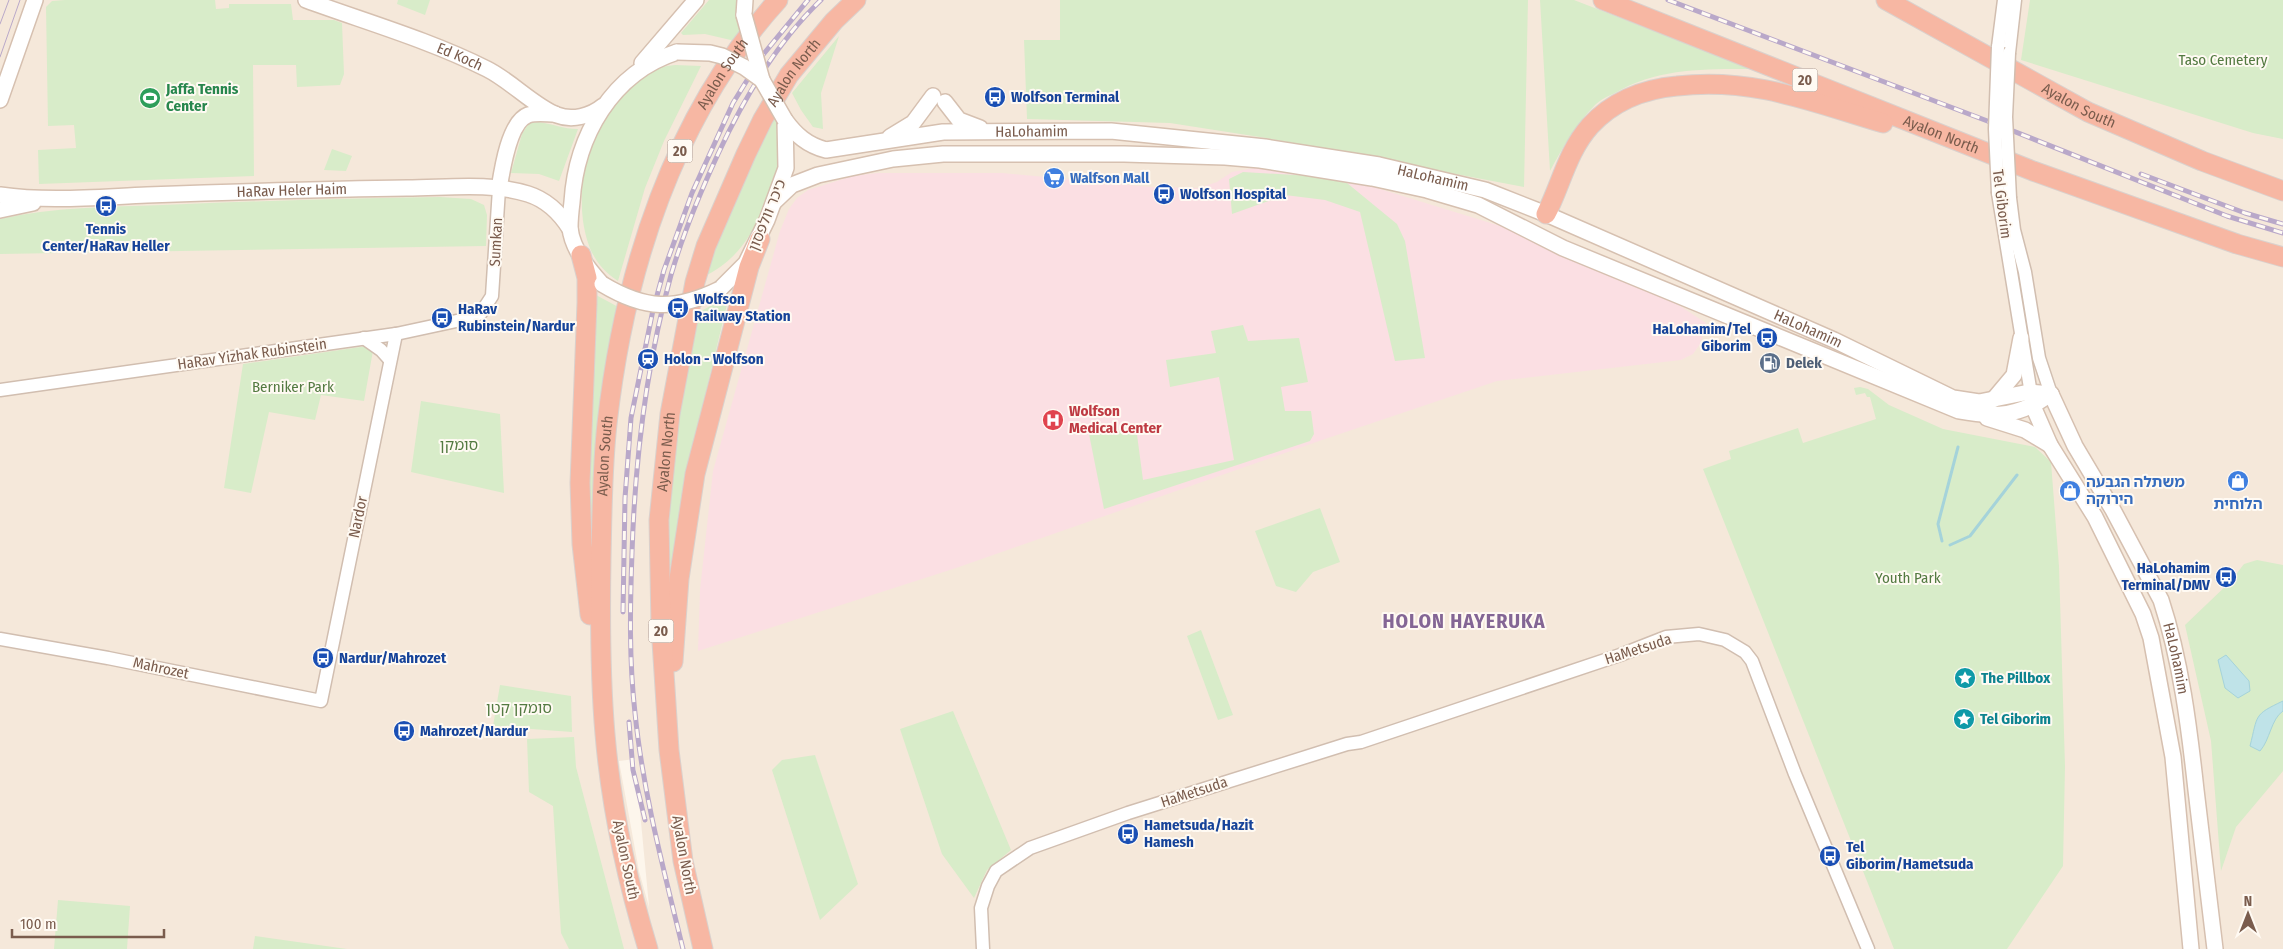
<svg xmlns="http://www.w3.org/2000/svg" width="2283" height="949" font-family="'Fira Sans Condensed','Noto Sans Hebrew',sans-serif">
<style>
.residential{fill:#f5e8da;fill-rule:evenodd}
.medical{fill:#fbdfe3}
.green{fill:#d8ecc9}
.water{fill:#bfe3e8;stroke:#a5d3da}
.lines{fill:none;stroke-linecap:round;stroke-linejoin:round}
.stream{stroke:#a5d3da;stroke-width:3}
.tertiary-casing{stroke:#d1beb0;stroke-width:15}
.secondary-casing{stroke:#d6c0b0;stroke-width:18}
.motorway-casing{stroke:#dad1cd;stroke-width:21}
.tertiary{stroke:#fff;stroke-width:12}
.secondary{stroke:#fff;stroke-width:15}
.motorway{stroke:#f7b7a3;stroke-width:19}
.tram{stroke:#b9a8c9;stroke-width:1}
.rail-casing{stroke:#b9a8c9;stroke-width:5}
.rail{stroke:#fffaf3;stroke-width:3;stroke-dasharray:9;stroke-linecap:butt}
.tertiary-bridge-casing{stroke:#d1beb0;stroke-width:15;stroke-linecap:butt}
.secondary-bridge-casing{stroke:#d6c0b0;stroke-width:18;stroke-linecap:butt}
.tertiary-bridge{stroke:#fff;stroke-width:12}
.secondary-bridge{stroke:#fff;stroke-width:15}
.labels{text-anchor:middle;stroke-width:4;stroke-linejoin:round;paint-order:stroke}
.shield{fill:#fffaf3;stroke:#a28b7f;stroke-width:1}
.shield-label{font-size:14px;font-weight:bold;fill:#7a5c4d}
.street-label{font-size:15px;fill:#7a5c4d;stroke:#fffaf3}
.park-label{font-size:15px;fill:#537a41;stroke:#fffaf3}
.leisure-label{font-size:15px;font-weight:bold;fill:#27864d;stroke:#fffaf3;text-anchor:start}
.transit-label{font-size:15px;font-weight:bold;fill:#164399;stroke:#fffaf3;text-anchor:start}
.shop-label{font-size:15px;font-weight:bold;fill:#366cbe;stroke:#fffaf3;text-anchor:start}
.service-label{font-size:15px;font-weight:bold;fill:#4e5e75;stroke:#fffaf3;text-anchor:start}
.health-label{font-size:15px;font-weight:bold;fill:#be3a42;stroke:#fffaf3;text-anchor:start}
.culture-label{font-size:15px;font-weight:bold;fill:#0d838f;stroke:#fffaf3;text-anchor:start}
.district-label{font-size:20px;font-weight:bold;letter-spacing:1px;fill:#846695;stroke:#fffaf3}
</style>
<rect width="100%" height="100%" fill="#fdf6ec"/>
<path class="residential" d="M0,0h2283v949h-2283zM635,759l14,147v1l-10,-36 -20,-110z"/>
<polygon class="medical" points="1255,168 1319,173 1367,185 1510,229 1663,295 1706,323 1700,344 1693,354 1681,360 1497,381 1322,440 956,568 698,651 700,590 713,471 780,231 789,209 797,198 808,190 853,176 877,173 1002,173 1150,187 1198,188 1217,182 1232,172"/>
<g class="green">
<polygon points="215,0 216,9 229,8 229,4 291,4 293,20 334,20 342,23 344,74 340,85 297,87 296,65 253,65 254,176 39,184 38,150 76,148 74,125 48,126 46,7 52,1 65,0"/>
<polygon points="398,0 430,0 425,15 397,4"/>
<polygon points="709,0 738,0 741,28 735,41 705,34 683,35 681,33"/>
<polygon points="1060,0 1528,0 1524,187 1266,138 1170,123 1027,119 1024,40 1060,40"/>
<path d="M1540,0h34l178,69c-48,0 -95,-1 -137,24 -7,3 -15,7 -20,12 -19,19 -32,42 -45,66z"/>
<polygon points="2030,0 2283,0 2283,139 2253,133 2021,60"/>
<polygon points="839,36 821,93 823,129 813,127 801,110 792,93"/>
<path d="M675,65l26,1 -37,75 -19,47 -27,93c-23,-15 -31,-34 -35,-60 -7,-55 15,-116 63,-147 8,-6 19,-8 29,-9z"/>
<path d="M775,114c4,17 6,33 4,50 -1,12 -7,24 -12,36 -15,35 -29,60 -64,77l19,-51z"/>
<path d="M539,122c14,2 24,7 39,7l-19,52 -20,-7 -28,-1 11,-39 7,-11z"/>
<polygon points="332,149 352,156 346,171 324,170"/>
<polygon points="1243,172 1313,176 1347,183 1397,224 1405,241 1425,358 1395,361 1360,212 1325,200 1285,195 1232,214 1229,179"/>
<path d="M440,197l31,2 13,6 3,10 -1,31 -486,8v-35c53,-12 108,-12 163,-14 92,-4 184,-7 277,-8z"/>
<polygon points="596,295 622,309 596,632 586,504"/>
<polygon points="729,296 684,483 674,566 665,564 664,501 690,317"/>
<polygon points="1243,325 1248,341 1299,338 1308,382 1281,387 1285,411 1311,411 1314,434 1310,441 1104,509 1089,434 1136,427 1143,480 1234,460 1219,377 1170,387 1166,360 1216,353 1211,331"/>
<polygon points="374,345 364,401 321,395 315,420 269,412 251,493 224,488 243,364"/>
<polygon points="1860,387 1868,389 1889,405 1943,429 2035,447 2051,462 2059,566 2065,766 2063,866 2007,949 1894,949 1703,469 1731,459 1729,451 1798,428 1803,443 1876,419 1870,397 1867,397 1865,393 1856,395 1854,388"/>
<polygon points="421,401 500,414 504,493 411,472"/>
<polygon points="1320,508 1340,562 1313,572 1296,592 1276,586 1255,531"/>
<polygon points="2257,560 2283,565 2283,771 2236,827 2221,871 2211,741 2185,625 2230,582 2244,564"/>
<polygon points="1201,630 1233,715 1218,720 1187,636"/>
<polygon points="500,685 571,696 572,732 493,726"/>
<polygon points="953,711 1011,850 987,870 974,898 942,854 900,729"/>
<polygon points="574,737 576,767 624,949 569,949 561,933 553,806 529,792 527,739"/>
<polygon points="815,755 858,884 820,920 772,770 782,760"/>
<polygon points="58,900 130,906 127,949 54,949"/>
<polygon points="255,936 347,949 253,949"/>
</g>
<g class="water">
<polygon points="2226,655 2249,681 2250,691 2238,698 2225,688 2218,660"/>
<path d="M2283,701v10c-12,8 -13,29 -23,40l-10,-5c8,-31 3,-31 33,-45z"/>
</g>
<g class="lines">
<g class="stream">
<polyline points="1942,541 1938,524 1958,447"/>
<polyline points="1950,545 1970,536 2017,475"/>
</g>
<g class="tertiary-casing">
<g id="tertiary">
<polyline points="1998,47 2004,0"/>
<polyline points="2009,53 2015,0"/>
<polyline points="1998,193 2032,400"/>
<polyline points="2010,198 2014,230 2025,272 2039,358 2051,394"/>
<polyline points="364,338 381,350 390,360"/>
<polyline points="0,390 396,334 461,320 481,313 492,296 499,189"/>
<polyline points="0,639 108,658 321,701 396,334"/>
<polyline points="983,949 981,908 988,886 996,871 1030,848 1128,813 1347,744 1361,742 1620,655 1666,637 1699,634 1725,640 1745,652 1752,661 1795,774 1868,949"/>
</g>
</g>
<g class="secondary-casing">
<g id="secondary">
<path id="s1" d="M306,0c60,22 123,40 181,69 24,12 47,37 70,46 15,6 34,1 46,-9"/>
<polyline points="744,15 745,0"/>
<polyline points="642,63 696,0"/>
<polyline points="0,100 35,0"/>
<polyline points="945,102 959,120 980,128"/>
<path id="s2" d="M785,120c11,15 22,25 41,30l117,-18 168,-1 154,16 114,18 106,25 61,24 288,126 119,58 26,4 50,-10 22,2"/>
<polyline points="890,137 913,123 933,96"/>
<path d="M499,189c3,-19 10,-67 29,-74 8,-3 19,-1 27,-1"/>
<path id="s3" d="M0,195c48,7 99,2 147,0 87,-3 174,-6 260,-7 39,0 83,-6 121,6 19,6 32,19 42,35"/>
<path d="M774,202l18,-17 26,-10 75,-16 50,-5h181l101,3 35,3 112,18 55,12 51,15 85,43 396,163c37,7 61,5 92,-17"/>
<polyline points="0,210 33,203"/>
<path d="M602,284c-13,-14 -30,-35 -32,-56 0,-8 1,-18 2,-26 4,-66 40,-129 105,-150"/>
<polyline points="720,289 746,263 767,220 786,168 785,120"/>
<path id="s4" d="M2051,394l24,52 38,64 48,90c20,61 28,126 35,190 6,53 13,106 19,159"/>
<polyline points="1993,400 2014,375 2021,338"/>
<polyline points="2033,406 2050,445 2095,517 2143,614 2151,638 2173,757 2191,949"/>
<polyline points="1987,418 2025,430 2050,445"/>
</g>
</g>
<g class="motorway-casing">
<g id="motorway">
<path id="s5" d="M1603,0l430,171 204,73 46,13"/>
<path id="s6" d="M1886,0l202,112 114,49 81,30"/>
<path d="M1546,214c15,-29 21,-62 44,-88 23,-25 53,-37 87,-40 76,-9 135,16 206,37"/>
<polyline points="581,255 587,278 587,303 580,483 582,544 590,615"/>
<polyline points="673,662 679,579 695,474 749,267 760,239"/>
<path id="s7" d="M648,949c-21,-69 -37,-143 -43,-215 -5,-58 -5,-117 -4,-175 1,-45 1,-90 6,-135 17,-152 66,-309 171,-424"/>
<path id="s8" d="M703,949l-20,-88 -14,-111 -8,-124 -2,-106 11,-106 25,-132 11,-36 40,-92 17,-35 26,-44 45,-54 22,-21"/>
</g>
</g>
<use href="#tertiary" class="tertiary"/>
<use href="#secondary" class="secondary"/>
<use href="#motorway" class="motorway"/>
<g class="tram">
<polyline points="0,24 9,0"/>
<polyline points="0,57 20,0"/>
</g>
<g class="rail-casing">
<g id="rail">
<polyline points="1668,0 1998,125 2227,216 2283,233"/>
<polyline points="2141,174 2245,213 2283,224"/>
<polyline points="623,612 625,498 631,418 653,310 664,270 692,193 733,103 762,56 808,0"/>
<polyline points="629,722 633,770 645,820"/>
<path d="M683,949c-19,-78 -40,-156 -48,-236 -6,-53 -5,-106 -3,-160 3,-94 14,-187 39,-278 12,-41 29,-82 47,-121 26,-56 58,-111 103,-154"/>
</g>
</g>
<use href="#rail" class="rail"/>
<g class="tertiary-bridge-casing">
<g id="tertiary-bridge">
<polyline points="1998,47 1995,129 1998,193"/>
<polyline points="2009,53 2006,117 2010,198"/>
</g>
</g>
<g class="secondary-bridge-casing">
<g id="secondary-bridge">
<polyline points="744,15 762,80"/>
<polyline points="677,52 710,53 722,56 744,67 762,80 785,120"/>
<path d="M602,284c43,26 73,27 118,5"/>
</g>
</g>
<use href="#tertiary-bridge" class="tertiary-bridge"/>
<use href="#secondary-bridge" class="secondary-bridge"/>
</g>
<defs>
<g id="bus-disc" transform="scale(1.125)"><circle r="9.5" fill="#1a4fb4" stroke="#fffaf3"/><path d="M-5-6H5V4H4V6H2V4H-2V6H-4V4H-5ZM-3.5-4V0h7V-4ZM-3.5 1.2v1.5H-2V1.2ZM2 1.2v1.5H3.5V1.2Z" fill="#fff"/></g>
<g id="stadium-disc" transform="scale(1.125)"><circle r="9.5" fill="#2e9e5b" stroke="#fffaf3"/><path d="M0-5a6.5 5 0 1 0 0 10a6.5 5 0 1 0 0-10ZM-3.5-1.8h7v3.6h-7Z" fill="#fff"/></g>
<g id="supermarket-disc" transform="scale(1.125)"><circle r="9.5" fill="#3f7fe0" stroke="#fffaf3"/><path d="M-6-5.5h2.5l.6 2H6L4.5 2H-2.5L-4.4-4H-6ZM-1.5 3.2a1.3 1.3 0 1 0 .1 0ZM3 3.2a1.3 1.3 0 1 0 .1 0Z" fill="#fff"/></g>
<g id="station-disc" transform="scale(1.125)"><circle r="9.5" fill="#1a4fb4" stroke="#fffaf3"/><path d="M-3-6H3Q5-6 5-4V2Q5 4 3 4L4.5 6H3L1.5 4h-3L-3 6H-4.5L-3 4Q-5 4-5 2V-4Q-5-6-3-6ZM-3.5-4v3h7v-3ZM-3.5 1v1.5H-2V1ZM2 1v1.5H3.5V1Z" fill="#fff"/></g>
<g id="fuel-disc" transform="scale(1.125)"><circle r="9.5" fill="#5c6f8a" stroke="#fffaf3"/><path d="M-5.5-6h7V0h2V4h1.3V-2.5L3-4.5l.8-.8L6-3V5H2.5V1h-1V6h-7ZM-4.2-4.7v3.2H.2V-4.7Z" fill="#fff"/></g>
<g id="hospital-disc" transform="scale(1.125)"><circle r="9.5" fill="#e0444e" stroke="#fffaf3"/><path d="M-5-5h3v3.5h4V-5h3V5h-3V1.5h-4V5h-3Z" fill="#fff"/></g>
<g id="shop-disc" transform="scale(1.125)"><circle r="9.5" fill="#3f7fe0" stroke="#fffaf3"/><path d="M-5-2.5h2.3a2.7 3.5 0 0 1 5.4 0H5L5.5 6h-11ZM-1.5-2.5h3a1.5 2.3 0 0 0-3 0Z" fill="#fff"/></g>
<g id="sight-disc" transform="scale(1.125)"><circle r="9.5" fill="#0f9aa8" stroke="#fffaf3"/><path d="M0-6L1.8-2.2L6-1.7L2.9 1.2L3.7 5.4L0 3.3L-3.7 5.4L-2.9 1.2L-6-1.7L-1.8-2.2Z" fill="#fff"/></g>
</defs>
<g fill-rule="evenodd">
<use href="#bus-disc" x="995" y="97"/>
<use href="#stadium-disc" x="150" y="98"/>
<use href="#supermarket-disc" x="1054" y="178"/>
<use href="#bus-disc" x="1164" y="194"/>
<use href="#bus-disc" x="106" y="206"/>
<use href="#bus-disc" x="678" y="308"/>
<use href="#bus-disc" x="442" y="318"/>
<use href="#bus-disc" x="1767" y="338"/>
<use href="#station-disc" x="648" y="359"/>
<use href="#fuel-disc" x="1770" y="363"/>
<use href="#hospital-disc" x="1053" y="420"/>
<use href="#shop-disc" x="2238" y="481"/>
<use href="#shop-disc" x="2070" y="491"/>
<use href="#bus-disc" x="2226" y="577"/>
<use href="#bus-disc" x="323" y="658"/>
<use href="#sight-disc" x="1965" y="678"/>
<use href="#sight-disc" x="1964" y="719"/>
<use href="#bus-disc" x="404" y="731"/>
<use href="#bus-disc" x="1128" y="834"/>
<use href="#bus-disc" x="1830" y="856"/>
</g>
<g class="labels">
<g class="shield">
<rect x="1792.5" y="68.5" width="25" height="23" rx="4"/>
<rect x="667.5" y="139.5" width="25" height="23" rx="4"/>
<rect x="648.5" y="619.5" width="25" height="23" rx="4"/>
</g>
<g class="shield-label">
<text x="1805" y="85">20</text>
<text x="680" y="156">20</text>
<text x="661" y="636">20</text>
</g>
<g class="street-label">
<text dy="5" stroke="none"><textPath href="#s1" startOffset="164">Ed Koch</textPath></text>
<text dy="5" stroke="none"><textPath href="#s8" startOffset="906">Ayalon North</textPath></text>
<text dy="5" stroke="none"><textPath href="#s7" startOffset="902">Ayalon South</textPath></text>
<text dy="5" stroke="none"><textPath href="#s6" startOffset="220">Ayalon South</textPath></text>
<text dy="5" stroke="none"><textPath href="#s2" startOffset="259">HaLohamim</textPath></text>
<text dy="5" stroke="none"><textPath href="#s5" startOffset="364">Ayalon North</textPath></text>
<text dy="5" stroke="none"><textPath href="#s2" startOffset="664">HaLohamim</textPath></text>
<text dy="5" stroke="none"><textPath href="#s3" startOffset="292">HaRav Heler Haim</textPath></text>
<text transform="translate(2002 204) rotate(83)" y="5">Tel Giborim</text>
<text transform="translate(767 215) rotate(-68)" y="5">כיכר וולפסון</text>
<text transform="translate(496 242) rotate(-87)" y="5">Sumkan</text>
<text dy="5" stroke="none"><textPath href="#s2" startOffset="1069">HaLohamim</textPath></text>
<text transform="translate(252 354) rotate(-8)" y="5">HaRav Yizhak Rubinstein</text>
<text dy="5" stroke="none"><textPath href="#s8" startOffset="501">Ayalon North</textPath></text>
<text dy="5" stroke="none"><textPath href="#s7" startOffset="498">Ayalon South</textPath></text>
<text transform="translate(358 517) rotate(-78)" y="5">Nardor</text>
<text transform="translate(1638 649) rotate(-18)" y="5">HaMetsuda</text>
<text dy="5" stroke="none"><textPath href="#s4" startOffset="294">HaLohamim</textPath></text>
<text transform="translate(161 668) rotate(12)" y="5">Mahrozet</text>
<text transform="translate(1194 792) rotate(-18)" y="5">HaMetsuda</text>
<text transform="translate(684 855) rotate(80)" y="5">Ayalon North</text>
<text transform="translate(626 860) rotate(78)" y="5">Ayalon South</text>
</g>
<g class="park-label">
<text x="2223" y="65">Taso Cemetery</text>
<text x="293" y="392">Berniker Park</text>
<text x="459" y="450">סומקן</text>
<text x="1908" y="583">Youth Park</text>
<text x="519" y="713">סומקן קטן</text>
</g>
<g class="leisure-label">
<text x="166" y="94">Jaffa Tennis<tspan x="166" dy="17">Center</tspan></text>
</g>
<g class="transit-label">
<text x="1011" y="102">Wolfson Terminal</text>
<text x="1180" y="199">Wolfson Hospital</text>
<text x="106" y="234" text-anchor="middle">Tennis<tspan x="106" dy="17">Center/HaRav Heller</tspan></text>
<text x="694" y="304">Wolfson<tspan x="694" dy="17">Railway Station</tspan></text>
<text x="458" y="314">HaRav<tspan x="458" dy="17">Rubinstein/Nardur</tspan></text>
<text x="1751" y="334" text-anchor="end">HaLohamim/Tel<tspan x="1751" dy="17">Giborim</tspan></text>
<text x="664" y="364">Holon - Wolfson</text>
<text x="2210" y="573" text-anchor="end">HaLohamim<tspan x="2210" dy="17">Terminal/DMV</tspan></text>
<text x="339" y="663">Nardur/Mahrozet</text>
<text x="420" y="736">Mahrozet/Nardur</text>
<text x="1144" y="830">Hametsuda/Hazit<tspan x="1144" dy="17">Hamesh</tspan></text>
<text x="1846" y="852">Tel<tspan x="1846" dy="17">Giborim/Hametsuda</tspan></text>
</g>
<g class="shop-label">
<text x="1070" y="183">Walfson Mall</text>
<text x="2086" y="487">משתלה הגבעה<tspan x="2086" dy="17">הירוקה</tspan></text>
<text x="2238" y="509" text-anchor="middle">הלוחית</text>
</g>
<g class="service-label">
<text x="1786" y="368">Delek</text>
</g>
<g class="health-label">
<text x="1069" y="416">Wolfson<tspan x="1069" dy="17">Medical Center</tspan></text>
</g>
<g class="culture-label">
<text x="1981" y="683">The Pillbox</text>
<text x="1980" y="724">Tel Giborim</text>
</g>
<g class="district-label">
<text x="1464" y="628">HOLON HAYERUKA</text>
</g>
</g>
<g transform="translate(2248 914)" stroke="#fffaf3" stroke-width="4" paint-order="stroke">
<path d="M0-4L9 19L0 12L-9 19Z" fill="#7a5c4d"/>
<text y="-8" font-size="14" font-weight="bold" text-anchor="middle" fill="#7a5c4d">N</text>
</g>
<path d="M12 929v8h152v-8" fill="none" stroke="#7a5c4d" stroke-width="2.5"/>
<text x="20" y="929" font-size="15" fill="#7a5c4d" stroke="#fffaf3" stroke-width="4" paint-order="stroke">100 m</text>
</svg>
